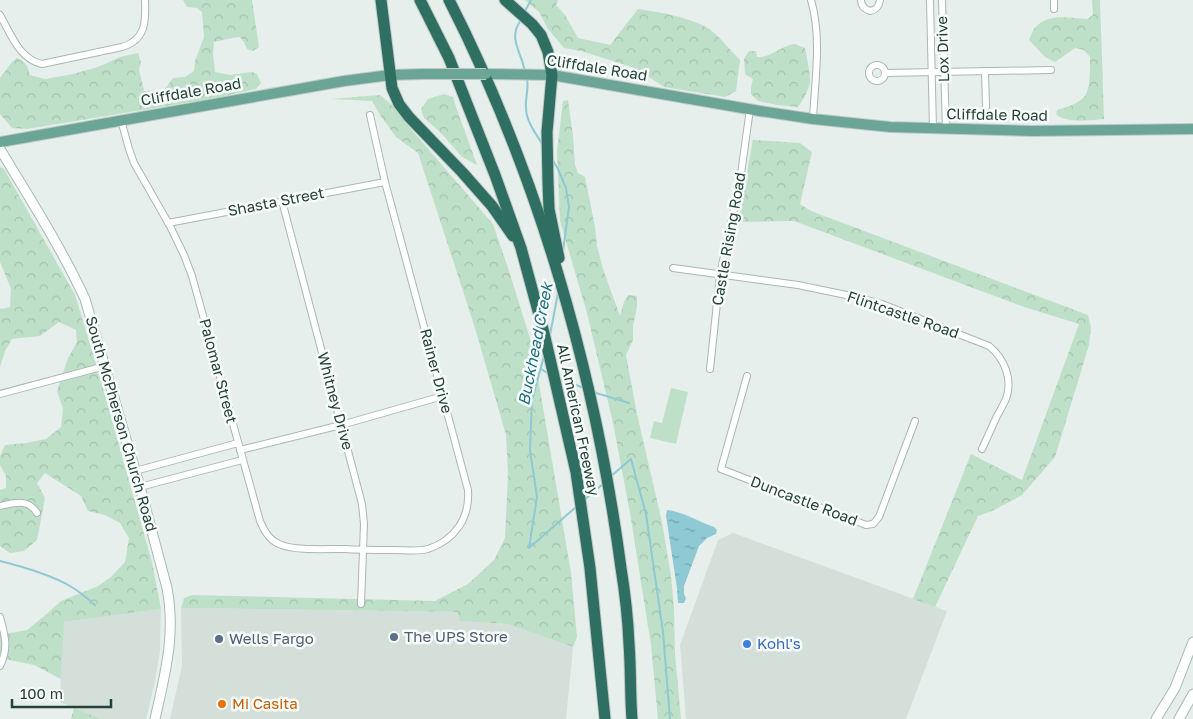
<svg xmlns="http://www.w3.org/2000/svg" width="1193" height="719" font-family="'Golos Text',sans-serif">
<style>
.built{fill:#d4dfda}
.forest{fill:url(#forest-crowns)}
.park{fill:#bfe0c8}
.water{fill:url(#water-ripples)}
.lines{fill:none;stroke-linecap:round;stroke-linejoin:round}
.stream{stroke:#8ec9d4;stroke-width:2}
.street-casing{stroke:#a8b8b2;stroke-width:8}
.secondary-casing{stroke:#a4bbb3;stroke-width:11}
.primary-casing{stroke:#c2cac8;stroke-width:12}
.highway-casing{stroke:#c2cac8;stroke-width:13}
.street{stroke:#fff;stroke-width:6}
.secondary{stroke:#fff;stroke-width:9}
.primary{stroke:#6aa596;stroke-width:10}
.highway{stroke:#2f6f62;stroke-width:11}
.primary-bridge-casing{stroke:#c2cac8;stroke-width:12;stroke-linecap:butt}
.primary-bridge{stroke:#6aa596;stroke-width:10}
.service-dot{fill:#5c6f8a;stroke:#f7fbf9;stroke-width:2}
.shop-dot{fill:#3f7fe0;stroke:#f7fbf9;stroke-width:2}
.food-dot{fill:#e8710a;stroke:#f7fbf9;stroke-width:2}
.labels{text-anchor:middle;stroke-width:5;stroke-linejoin:round;paint-order:stroke}
.street-label{font-size:15px;fill:#24423a;stroke:#f7fbf9}
.service-label{font-size:15px;fill:#4e5e75;stroke:#f7fbf9;text-anchor:start}
.shop-label{font-size:15px;fill:#366cbe;stroke:#f7fbf9;text-anchor:start}
.food-label{font-size:15px;fill:#c56008;stroke:#f7fbf9;text-anchor:start}
.water-label{font-size:16px;font-style:italic;fill:#1c6f80;stroke:#f7fbf9}
</style>
<defs>
<pattern id="forest-crowns" width="20" height="18" patternUnits="userSpaceOnUse" patternTransform="scale(1.25)"><rect width="20" height="18" fill="#bfe0c8"/><path d="M2 6a3 3 0 1 1 6 0M12 15a3 3 0 1 1 6 0" fill="none" stroke="#a4c1ad"/></pattern>
<pattern id="water-ripples" width="26" height="14" patternUnits="userSpaceOnUse" patternTransform="scale(1.25)"><rect width="26" height="14" fill="#8ec9d4"/><path d="M2 4q2-2 4 0t4 0M15 11q2-2 4 0t4 0" fill="none" stroke="#74a5ad"/></pattern>
</defs>
<rect width="100%" height="100%" fill="#e6efeb"/>
<g class="built">
<polygon points="733,533 947,611 906,719 686,719 680,645 718,540"/>
<polygon points="181,608 457,612 460,621 507,624 573,647 566,719 170,719 182,666"/>
<polygon points="161,609 160,651 154,686 146,719 99,719 60,702 63,622"/>
</g>
<g class="forest">
<path d="M183,0h69l7,47 -6,4 -6,-2 -3,-7 -4,-5 -8,1 -18,4 -1,12 2,18 15,3 22,-3 5,2 4,9 -5,6 -41,9 -188,31 -15,-1 -12,-14v-36l12,-16 5,-4c9,5 11,8 13,17l15,4 28,-5 25,-7 22,-10 18,-4 3,9 -2,7 5,22 20,-1 9,-12 12,-1 9,-6 1,-10 9,-24 -2,-25 -5,-4 -10,-1z"/>
<path d="M525,0h33l-2,5 9,10 13,23 32,7 28,-36c21,3 52,8 71,20 9,6 22,22 31,31l-4,31 -11,6 -61,-10 -29,-19 -54,-17 -17,-3 -16,-19 -9,-17z"/>
<path d="M1092,0h8l4,119c-13,1 -38,5 -48,-5l1,-4c8,-2 23,-7 28,-14 6,-10 5,-28 5,-39l-6,-7 -9,-2 -20,14 -10,-5 -16,-17c2,-4 3,-8 5,-11 13,-17 35,-11 53,-10l6,-4z"/>
<path d="M795,44l10,4c2,10 5,24 5,33 -1,9 -7,19 -12,26l-21,-2 -19,-4 -7,-7v-7l2,-8 -8,-5 -1,-15 5,-8h7l1,6c15,1 24,-12 38,-13z"/>
<polygon points="444,94 453,97 457,110 477,165 462,157 439,131 424,118 421,109 428,99"/>
<polygon points="380,95 392,105 410,128 493,224 509,271 533,348 571,573 577,637 573,647 507,624 460,621 457,612 181,608 184,598 192,595 435,601 468,584 494,560 505,538 508,474 506,435 475,328 418,153 396,137 380,115 372,101 331,99"/>
<polygon points="568,100 573,136 575,165 578,173 585,177 595,227 597,246 603,269 620,316 624,302 628,295 637,296 637,307 633,326 633,340 626,355 637,414 662,522 671,576 674,608 675,654 681,719 658,719 651,645 630,513 613,423 587,313 560,221 557,151 563,101"/>
<polygon points="753,140 800,143 812,152 800,204 811,211 1088,315 1091,327 1089,345 1055,457 1022,495 992,511 978,516 935,607 913,599 971,454 1022,480 1079,324 1024,307 794,221 738,222"/>
<polygon points="0,167 4,169 75,295 95,360 152,562 161,609 64,622 61,679 34,665 0,658 0,635 27,630 43,617 61,601 98,586 111,577 125,562 129,538 120,523 105,515 88,511 81,496 45,473 37,483 45,498 37,540 24,551 10,553 0,546 0,490 6,488 6,476 0,465 0,456 5,445 26,443 46,439 61,427 63,409 57,391 68,358 77,342 76,330 59,322 40,336 12,339 5,351 0,367 0,308 2,309 10,307 11,289 0,262"/>
<polygon points="74,708 99,718 99,719 71,719"/>
</g>
<polygon class="park" points="671,388 688,392 676,444 650,438 654,421 662,423"/>
<path class="water" d="M667,510c14,1 33,12 47,17l3,3 -1,4 -9,4 -8,8 -15,40v8l2,4 -2,5h-6l-1,-15 -11,-72z"/>
<g class="lines">
<g class="stream">
<polyline points="525,11 531,0"/>
<path d="M521,20c-14,19 1,32 4,52"/>
<path d="M527,79c2,10 -2,19 -1,29 0,13 10,26 17,37"/>
<polyline points="552,159 558,169 566,188 569,207 563,251"/>
<polyline points="550,335 558,293"/>
<polyline points="544,356 532,400 530,450 537,497 529,548 576,507"/>
<polyline points="541,369 549,374"/>
<polyline points="558,378 584,388"/>
<polyline points="593,392 629,403"/>
<polyline points="610,477 631,459 646,514 663,632 670,719"/>
<polyline points="584,500 603,484"/>
<path d="M0,561c24,6 49,13 70,25 9,5 17,12 25,19"/>
</g>
<g class="street-casing">
<g id="street">
<path d="M811,0c11,38 4,79 2,119"/>
<path d="M861,0c0,6 3,9 9,11 6,-1 9,-4 10,-11"/>
<polyline points="930,0 933,129"/>
<polyline points="942,0 946,129"/>
<polyline points="1054,9 1054,0"/>
<path d="M0,15c11,19 19,44 42,49l80,-17c24,-7 24,-26 23,-47"/>
<circle cx="877" cy="73" r="8"/>
<polyline points="985,71 986,107"/>
<polyline points="885,73 1051,70"/>
<path d="M121,120l8,29 5,14 36,63 14,29 8,21 68,245c4,10 9,19 19,23 15,7 47,5 65,5 16,1 33,1 50,1 11,0 23,2 34,-1 27,-9 42,-31 40,-59l-83,-308 -15,-67"/>
<polyline points="282,201 362,504 364,524 361,604"/>
<polyline points="168,223 385,182"/>
<path d="M673,268l125,17 58,12 26,7 107,42c16,13 24,34 17,53 -3,6 -6,12 -9,17 -5,11 -10,22 -15,33"/>
<polyline points="710,369 720,275 740,181 750,109"/>
<polyline points="747,376 721,469 866,525 873,524 879,517 915,421"/>
<polyline points="0,394 105,366"/>
<polyline points="240,450 341,425 443,396"/>
<polyline points="135,471 238,443"/>
<polyline points="140,487 242,460"/>
<path d="M0,506c14,-3 28,-8 37,7"/>
<path d="M0,617c5,19 9,31 0,49"/>
</g>
</g>
<g class="secondary-casing">
<g id="secondary">
<path d="M0,149c30,50 61,98 85,150l55,188 27,101c9,47 -2,86 -12,131"/>
<polyline points="1156,719 1175,688 1193,642"/>
<polyline points="1179,719 1193,694"/>
</g>
</g>
<g class="primary-casing">
<g id="primary">
<polyline points="486,74 552,75 760,111 813,119 890,127 1032,131 1193,129"/>
<polyline points="0,142 344,81 390,75 423,74"/>
</g>
</g>
<g class="highway-casing">
<g id="highway">
<polyline points="381,0 392,88 399,104 409,117 462,172 492,206 513,236"/>
<polyline points="420,0 449,58 495,175 521,248 544,333 576,472 590,568 605,719"/>
<path d="M449,0c90,177 146,373 172,568 4,25 7,51 8,76 2,25 1,50 3,75"/>
<polyline points="505,0 532,24 541,35 548,52 552,75 547,132 548,182 549,209 559,258"/>
</g>
</g>
<use href="#street" class="street"/>
<use href="#secondary" class="secondary"/>
<use href="#primary" class="primary"/>
<use href="#highway" class="highway"/>
<g class="primary-bridge-casing">
<polyline id="primary-bridge" points="423,74 486,74"/>
</g>
<use href="#primary-bridge" class="primary-bridge"/>
</g>
<g class="service-dot">
<circle cx="394" cy="637" r="5"/>
<circle cx="219" cy="639" r="5"/>
</g>
<circle class="shop-dot" cx="747" cy="644" r="5"/>
<circle class="food-dot" cx="222" cy="704" r="5"/>
<g class="labels">
<g class="street-label">
<text transform="translate(943 49) rotate(-92)" y="5">Lox Drive</text>
<text transform="translate(597 68) rotate(9)" y="5">Cliffdale Road</text>
<text transform="translate(191 92) rotate(-10)" y="5">Cliffdale Road</text>
<text transform="translate(997 115) rotate(1)" y="5">Cliffdale Road</text>
<text transform="translate(276 202) rotate(-11)" y="5">Shasta Street</text>
<text transform="translate(729 239) rotate(-80)" y="5">Castle Rising Road</text>
<text transform="translate(903 315) rotate(19)" y="5">Flintcastle Road</text>
<text transform="translate(218 371) rotate(75)" y="5">Palomar Street</text>
<text transform="translate(436 371) rotate(75)" y="5">Rainer Drive</text>
<text transform="translate(335 401) rotate(75)" y="5">Whitney Drive</text>
<text transform="translate(578 420) rotate(78)" y="5">All American Freeway</text>
<text transform="translate(121 424) rotate(74)" y="5">South McPherson Church Road</text>
<text transform="translate(804 501) rotate(21)" y="5">Duncastle Road</text>
</g>
<g class="service-label">
<text x="404" y="642">The UPS Store</text>
<text x="229" y="644">Wells Fargo</text>
</g>
<g class="shop-label">
<text x="757" y="649">Kohl's</text>
</g>
<g class="food-label">
<text x="232" y="709">Mi Casita</text>
</g>
<g class="water-label">
<text transform="translate(535 344) rotate(-79)" y="6">Buckhead Creek</text>
</g>
</g>
<path d="M12 699v8h99v-8" fill="none" stroke="#24423a" stroke-width="2.5"/>
<text x="20" y="699" font-size="15" fill="#24423a" stroke="#f7fbf9" stroke-width="4" paint-order="stroke">100 m</text>
</svg>
